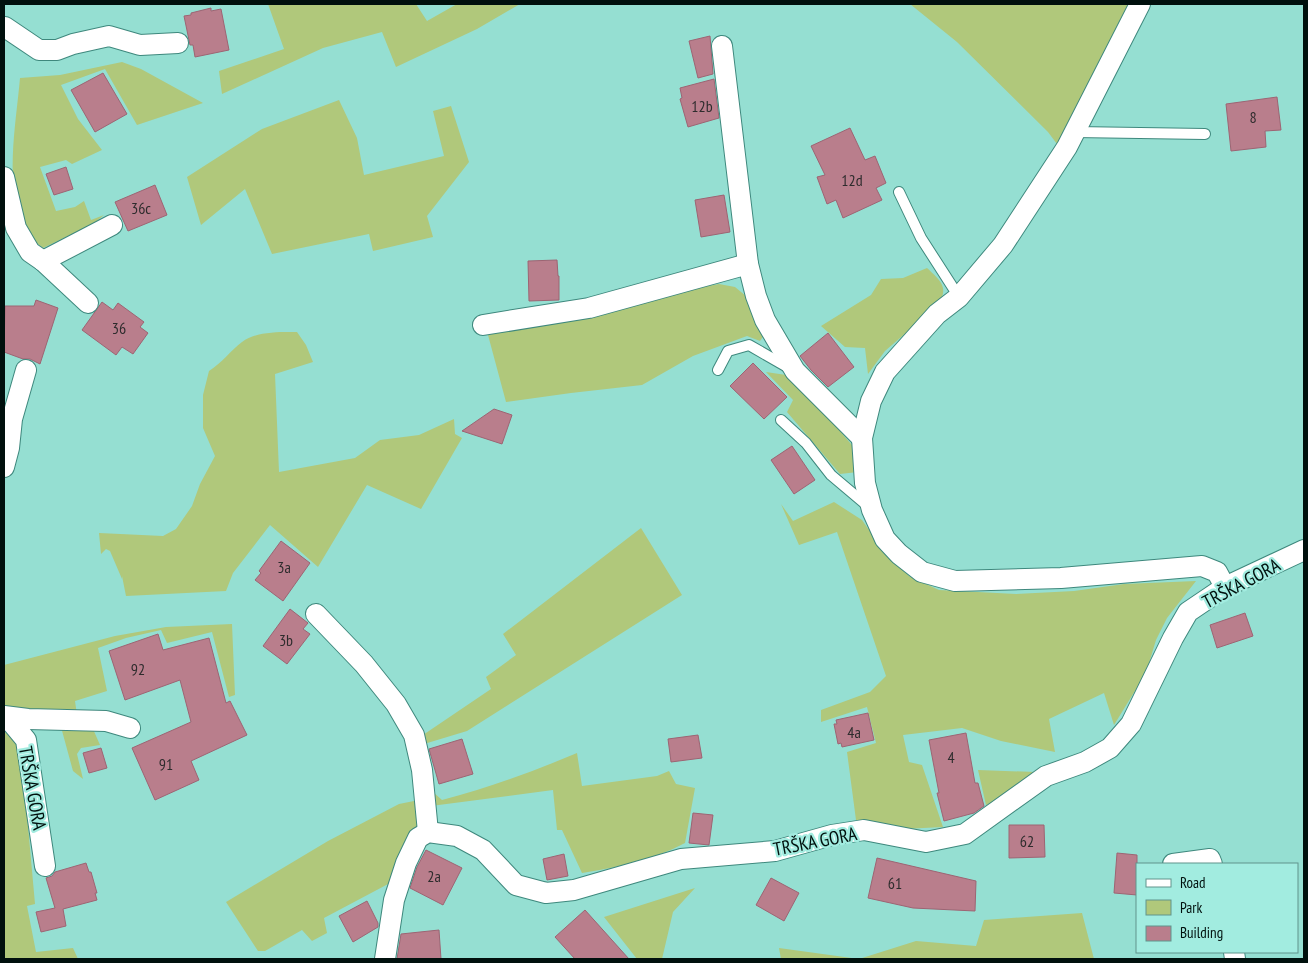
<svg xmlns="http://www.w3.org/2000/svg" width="1308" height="963" font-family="'PT Sans Narrow',sans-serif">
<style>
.green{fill:#b0c87b}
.building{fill:#b97e8c;stroke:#9d6473}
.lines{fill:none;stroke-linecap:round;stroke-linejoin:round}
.lane-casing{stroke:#3e887d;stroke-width:12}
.street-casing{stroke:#3e887d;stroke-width:22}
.lane{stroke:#fff;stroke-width:10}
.street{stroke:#fff;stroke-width:20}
.labels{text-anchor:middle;stroke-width:4.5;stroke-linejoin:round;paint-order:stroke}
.number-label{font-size:16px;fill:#2e2c2d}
.street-label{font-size:19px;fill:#00100d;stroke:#a2ece0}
</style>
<rect width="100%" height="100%" fill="#95dfd2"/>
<g class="green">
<polygon points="268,4 416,4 427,21 457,4 520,4 477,29 396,67 382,32 323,48 222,94 219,71 284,49"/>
<polygon points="910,4 1132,4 1111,47 1057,144 1048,132 957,42"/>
<path d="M122,62l19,7 62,34 -66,22 -32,-56 -44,16 17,34 24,31 -30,14 -6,-4 -26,7 16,44 19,-4 9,-6 7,19 13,-5 -11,9 -50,24c-6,-5 -14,-10 -17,-17 -23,-43 -10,-106 -6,-153l40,-3z"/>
<polygon points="339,100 357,138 364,175 444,156 433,111 451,106 469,162 427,216 433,237 373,251 369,234 272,254 245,189 201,225 187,177 262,129"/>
<path d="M927,268c14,13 23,20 10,38l-52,45 -17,23 -3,-26 -20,-1 -24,-21 50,-31 10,-16 22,-1z"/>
<polygon points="719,284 735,287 746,296 751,312 764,335 760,341 747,336 693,356 642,385 571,393 506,402 488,335 663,294"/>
<path d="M297,332l9,13 7,17 -38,12 4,98 76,-14 25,-18 39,-5 35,-16 1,15 7,4 -41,71 -54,-24 -49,82 -48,-42 -37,48 -7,18 -100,5 -4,-20v3l-12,-28 -4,-2 -5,5 -2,-21 64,3 13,-7 16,-23 8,-22 15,-28 -12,-28v-33l6,-24c13,-8 21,-20 33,-29 15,-11 38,-10 55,-10z"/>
<polygon points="766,372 793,376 857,451 858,472 840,474 787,412 793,400"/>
<polygon points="834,502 862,520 881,547 909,576 939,590 1016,594 1074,591 1124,584 1196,581 1167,618 1156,640 1146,673 1114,725 1104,693 1049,719 1055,752 1001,741 962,728 903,735 909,762 922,765 943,827 904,829 856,820 847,752 876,743 867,707 821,722 821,710 870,692 886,676 837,532 799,545 781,504 793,521"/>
<polygon points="641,528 682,595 467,731 424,744 420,737 491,689 486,677 516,655 503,634"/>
<polygon points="232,624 235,695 229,697 212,632 167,643 161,630 126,638 98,648 107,691 75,701 77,715 4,707 4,665 115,636 166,627"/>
<polygon points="61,727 93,729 100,745 81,748 77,754 83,779 73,771"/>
<polygon points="4,731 24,750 27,815 35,904 27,906 36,952 73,948 78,959 4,959"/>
<path d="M577,753l5,33 75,-10 12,-5 7,13 19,4 -10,55c-32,17 -67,24 -103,30l-20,-43h-5l-4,-40 -122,16 2,-14 9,8c46,-12 90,-28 135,-47z"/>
<polygon points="978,770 1036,772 1009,795 986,805"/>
<polygon points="414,801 420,813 417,829 390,883 324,918 327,933 312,941 302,930 265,951 258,951 226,902 328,841 399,804"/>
<polygon points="695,888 673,912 662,959 637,959 604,917"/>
<polygon points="1082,913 1094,959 781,959 779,948 859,959 916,941 976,946 984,920"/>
</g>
<g class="building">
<polygon points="211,8 211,11 221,9 229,50 195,57 193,45 190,45 184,16 191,15 191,13"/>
<polygon points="710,36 713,74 698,78 689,41"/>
<polygon points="103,73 127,114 95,132 71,90"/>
<polygon points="714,79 719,118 688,127 680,99 682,98 680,88"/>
<polygon points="1277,97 1281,130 1265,131 1266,147 1231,151 1226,104"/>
<polygon points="850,128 865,160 875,156 886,183 876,188 882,200 843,218 836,200 827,204 817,177 825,175 811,146"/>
<polygon points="66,167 73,189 54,195 46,174"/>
<polygon points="155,185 167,215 128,231 115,202"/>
<polygon points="724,195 730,232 701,237 695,200"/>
<polygon points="557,260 558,276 559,276 559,300 529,301 528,261"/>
<polygon points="36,300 58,308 40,364 30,359 23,359 4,352 5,306 34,306"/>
<polygon points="102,302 113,310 118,303 144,322 140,327 148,333 133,354 122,347 116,355 82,330"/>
<polygon points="828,333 854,367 828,387 811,370 800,356"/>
<polygon points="753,363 787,397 764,419 730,386"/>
<polygon points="494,409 512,415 502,444 462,431"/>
<polygon points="792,446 815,480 794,494 771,460"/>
<polygon points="281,541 310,563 283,601 255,580 261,573 259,571"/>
<polygon points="290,609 308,623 303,629 310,634 287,664 263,646"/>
<polygon points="1245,613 1253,636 1217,648 1210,625"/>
<polygon points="158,634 163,650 209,638 226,703 230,701 247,735 191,761 199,780 155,800 132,748 191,722 180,680 125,700 109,651"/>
<polygon points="868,713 874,740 842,747 841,743 838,744 834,724 837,724 836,720"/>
<polygon points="966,733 975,783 978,783 984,806 974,813 944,821 937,793 939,793 929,740"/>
<polygon points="698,735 702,758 671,762 668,739"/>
<polygon points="462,739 473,774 439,784 429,749"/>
<polygon points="101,748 107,768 89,773 83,753"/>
<polygon points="693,813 713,815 709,845 689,843"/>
<polygon points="1009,825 1044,825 1045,857 1009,858"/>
<polygon points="426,850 462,868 443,905 410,888 417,867"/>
<polygon points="1117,853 1137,855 1137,895 1114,893"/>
<polygon points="564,854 568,876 547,880 543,859"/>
<polygon points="877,858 976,881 975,911 913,908 868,898"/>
<polygon points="86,863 89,872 91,872 97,893 95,893 97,900 63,909 66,926 41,932 36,912 55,908 46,878 52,876 55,872"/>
<polygon points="771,878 799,893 784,921 756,905"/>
<polygon points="367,901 378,923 378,927 353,942 339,916"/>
<polygon points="585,910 629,959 575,959 555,937"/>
<polygon points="439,930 441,959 397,959 401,934"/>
</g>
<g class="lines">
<g class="lane-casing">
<g id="lane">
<polyline points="1075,132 1205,134"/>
<polyline points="899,192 921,238 959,297"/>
<polyline points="718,370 728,351 749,345 789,368"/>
<polyline points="781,420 806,443 831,475 869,507"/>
</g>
</g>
<g class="street-casing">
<g id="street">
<polyline points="1140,4 1067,147 1003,245 959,297 937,314 885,372 871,401 862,438 865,483 872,510 885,539 899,554 922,572 955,581 1061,578 1202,566 1217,572 1225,587"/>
<polyline points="5,27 39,50 57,50 73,44 109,36 140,45 178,43"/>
<polyline points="722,46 748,264 756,296 765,320 795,371 862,438"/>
<polyline points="4,177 16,228 30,252 43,261 88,303"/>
<polyline points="43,261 112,225"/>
<polyline points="483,325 589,308 748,264"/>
<polyline points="4,467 9,448 12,419 26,370"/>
<polyline points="316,614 364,664 396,704 414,735 422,770 428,832"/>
<polyline points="4,716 28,719 106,721 130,728"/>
<polyline points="7,717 26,740 45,866"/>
<polyline points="1173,864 1210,859 1212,864"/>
<polyline points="1234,952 1235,959"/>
<polyline points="385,959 394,900 406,863 418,838 428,832 457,836 483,850 516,885 546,893 574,890 681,859 775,851 832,835 864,830 926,842 965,834 1046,776 1085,762 1110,748 1131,724 1173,638 1188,612 1225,587 1304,550"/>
</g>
</g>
<use href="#lane" class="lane"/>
<use href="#street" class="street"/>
</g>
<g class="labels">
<g class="number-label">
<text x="702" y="112">12b</text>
<text x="1253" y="123">8</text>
<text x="852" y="186">12d</text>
<text x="141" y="214">36c</text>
<text x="119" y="334">36</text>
<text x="284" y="573">3a</text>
<text x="286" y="646">3b</text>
<text x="138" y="675">92</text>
<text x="854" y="738">4a</text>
<text x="951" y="763">4</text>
<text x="166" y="770">91</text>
<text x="1027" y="847">62</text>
<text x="434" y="882">2a</text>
<text x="895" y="889">61</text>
</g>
<g class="street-label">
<text transform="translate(1241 583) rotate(-28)" y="7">TRŠKA GORA</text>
<text transform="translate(33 788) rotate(80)" y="7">TRŠKA GORA</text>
<text transform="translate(815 841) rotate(-11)" y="7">TRŠKA GORA</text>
</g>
</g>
<rect width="1308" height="963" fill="none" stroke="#00100d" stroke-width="10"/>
<rect x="1136" y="863" width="162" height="90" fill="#a2ece0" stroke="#61948c"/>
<rect x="1146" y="879" width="25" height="8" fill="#ffffff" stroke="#61948c"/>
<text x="1180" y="888" font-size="15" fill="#00100d">Road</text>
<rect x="1146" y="900" width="25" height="15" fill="#b0c87b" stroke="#61948c"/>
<text x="1180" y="913" font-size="15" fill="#00100d">Park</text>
<rect x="1146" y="926" width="25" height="15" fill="#b97e8c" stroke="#61948c"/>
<text x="1180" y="938" font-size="15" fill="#00100d">Building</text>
</svg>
